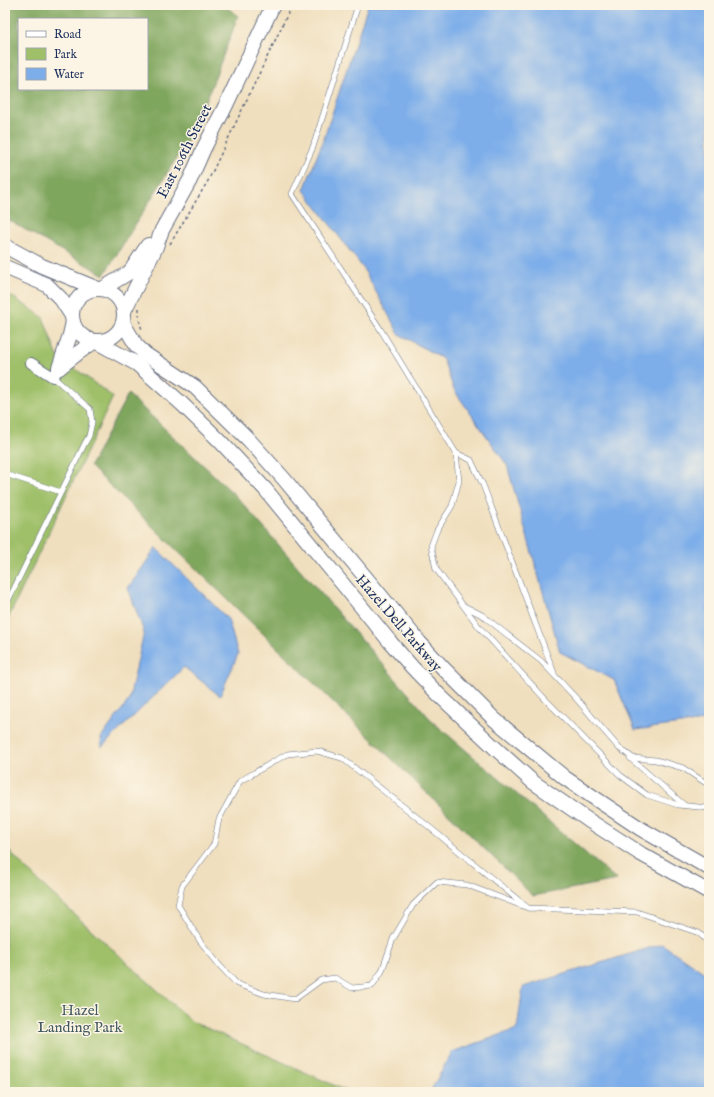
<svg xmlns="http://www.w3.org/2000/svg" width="714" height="1097" font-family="'IM FELL English',serif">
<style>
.green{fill:#9fc069;stroke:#5d7864}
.forest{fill:#7fa65d;stroke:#4d6a5e;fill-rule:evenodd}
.water{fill:#7eaee9;stroke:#4c6ea4}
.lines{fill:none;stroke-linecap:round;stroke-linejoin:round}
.lane-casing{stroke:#666d80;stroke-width:6}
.street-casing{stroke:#666d80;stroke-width:12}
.secondary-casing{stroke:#666d80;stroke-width:16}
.path{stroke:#666d80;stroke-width:1.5;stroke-dasharray:3 3;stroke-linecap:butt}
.lane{stroke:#fff;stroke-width:5}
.street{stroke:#fff;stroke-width:10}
.secondary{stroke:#fff;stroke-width:14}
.labels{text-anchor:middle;stroke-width:3;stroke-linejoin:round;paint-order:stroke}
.street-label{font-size:15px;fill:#1b2f5e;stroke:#fcf5e5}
.park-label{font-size:15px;fill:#435a61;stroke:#fcf5e5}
</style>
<rect width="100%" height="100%" fill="#fcf5e5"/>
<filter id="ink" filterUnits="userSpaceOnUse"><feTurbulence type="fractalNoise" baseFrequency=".025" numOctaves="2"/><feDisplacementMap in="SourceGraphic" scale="8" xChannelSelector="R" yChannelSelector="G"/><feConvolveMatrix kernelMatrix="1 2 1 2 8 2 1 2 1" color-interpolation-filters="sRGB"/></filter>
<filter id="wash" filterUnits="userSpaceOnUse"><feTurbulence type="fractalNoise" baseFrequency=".012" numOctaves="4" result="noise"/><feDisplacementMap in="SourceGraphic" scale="16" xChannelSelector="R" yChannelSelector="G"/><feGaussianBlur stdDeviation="0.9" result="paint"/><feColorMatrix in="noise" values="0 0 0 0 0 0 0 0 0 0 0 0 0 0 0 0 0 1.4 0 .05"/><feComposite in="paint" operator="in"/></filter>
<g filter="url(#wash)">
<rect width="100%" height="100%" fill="#f0dfbe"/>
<g class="green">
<polygon points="5,292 43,317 57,355 113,397 5,625"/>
<polygon points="5,847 38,881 191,1021 349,1092 5,1092"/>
</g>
<g class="forest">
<path d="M5,5h219l14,11 -41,109 -93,150 -99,-57zM19,19h128v70h-128z"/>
<polygon points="128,394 237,497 433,722 617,880 533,896 90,466"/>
</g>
<g class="water">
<polygon points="368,5 709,5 709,723 704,721 635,730 614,680 560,652 507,465 454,390 443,359 399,334 363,268 304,190 324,138"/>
<polygon points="156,548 228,619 238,654 220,696 184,667 102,747 101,738 129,700 144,632 128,588"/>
<polygon points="662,944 709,976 709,1092 430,1092 452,1052 517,1029 523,987"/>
</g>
</g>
<g filter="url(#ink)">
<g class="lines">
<g class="lane-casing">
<g id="lane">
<polyline points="358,5 313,147 292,194 379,327 456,453 459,481 452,506 437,530 431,546 436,569 479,627 545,699 620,775 647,795 678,805 709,808"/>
<polyline points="456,453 471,460 483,485 554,673"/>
<polyline points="5,474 61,492"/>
<polyline points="464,606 482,615 541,661 574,696 619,748 633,758 656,760 683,768 709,785"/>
<polyline points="5,607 84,445 89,436 92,422 90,409 53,377"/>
<polyline points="630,758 684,805"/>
<polyline points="528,908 428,826 342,758 317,751 287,754 240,781 219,819 214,844 182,886 178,905 200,941 220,966 237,984 264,994 295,999 321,980 335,978 352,988 372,986 382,971 393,939 413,905 437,882 467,885 528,908 637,912 699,933 709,943"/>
</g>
</g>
<g class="street-casing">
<polyline id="street" points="31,363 53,377 59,368"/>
</g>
<g class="secondary-casing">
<g id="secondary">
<polyline points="5,246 42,266 98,289"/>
<polyline points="5,267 47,285 61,299 72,316"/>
<polyline points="102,289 130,272 148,245"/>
<circle cx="98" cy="315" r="26"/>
<polyline points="124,311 155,249 162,230 190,180 204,148 226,105 273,5"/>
<polyline points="123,323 136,345 145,354 195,387 249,440 284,479 420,643 444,669 494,719 565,778 599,801 641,829 709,868"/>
<polyline points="59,368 78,353 95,341 137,364 182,404 220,441 265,489 391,643 412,667 439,695 494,747 533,782 588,820 641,854 709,892"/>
<polyline points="59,368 70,335 73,322"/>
</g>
</g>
<g class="path">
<polyline points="170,244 208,181 292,5"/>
<polyline points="139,308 139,319 142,330"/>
</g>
<use href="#lane" class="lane"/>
<use href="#street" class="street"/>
<use href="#secondary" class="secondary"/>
</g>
</g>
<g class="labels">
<g class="street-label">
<text transform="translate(184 151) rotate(-63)" y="5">East 106th Street</text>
<text transform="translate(399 623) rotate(49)" y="5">Hazel Dell Parkway</text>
</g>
<g class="park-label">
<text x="80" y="1015">Hazel<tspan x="80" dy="17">Landing Park</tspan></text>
</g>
</g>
<rect width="714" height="1097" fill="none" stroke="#fcf5e5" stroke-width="20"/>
<rect x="18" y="18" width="130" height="72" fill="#fcf5e5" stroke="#a2a6af"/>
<rect x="26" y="31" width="20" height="6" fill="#ffffff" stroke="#a2a6af"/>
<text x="54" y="38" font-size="12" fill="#1b2f5e">Road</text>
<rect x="26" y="48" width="20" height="12" fill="#9fc069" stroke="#a2a6af"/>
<text x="54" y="58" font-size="12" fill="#1b2f5e">Park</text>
<rect x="26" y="68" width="20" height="12" fill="#7eaee9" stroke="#a2a6af"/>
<text x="54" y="78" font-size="12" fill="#1b2f5e">Water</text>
</svg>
